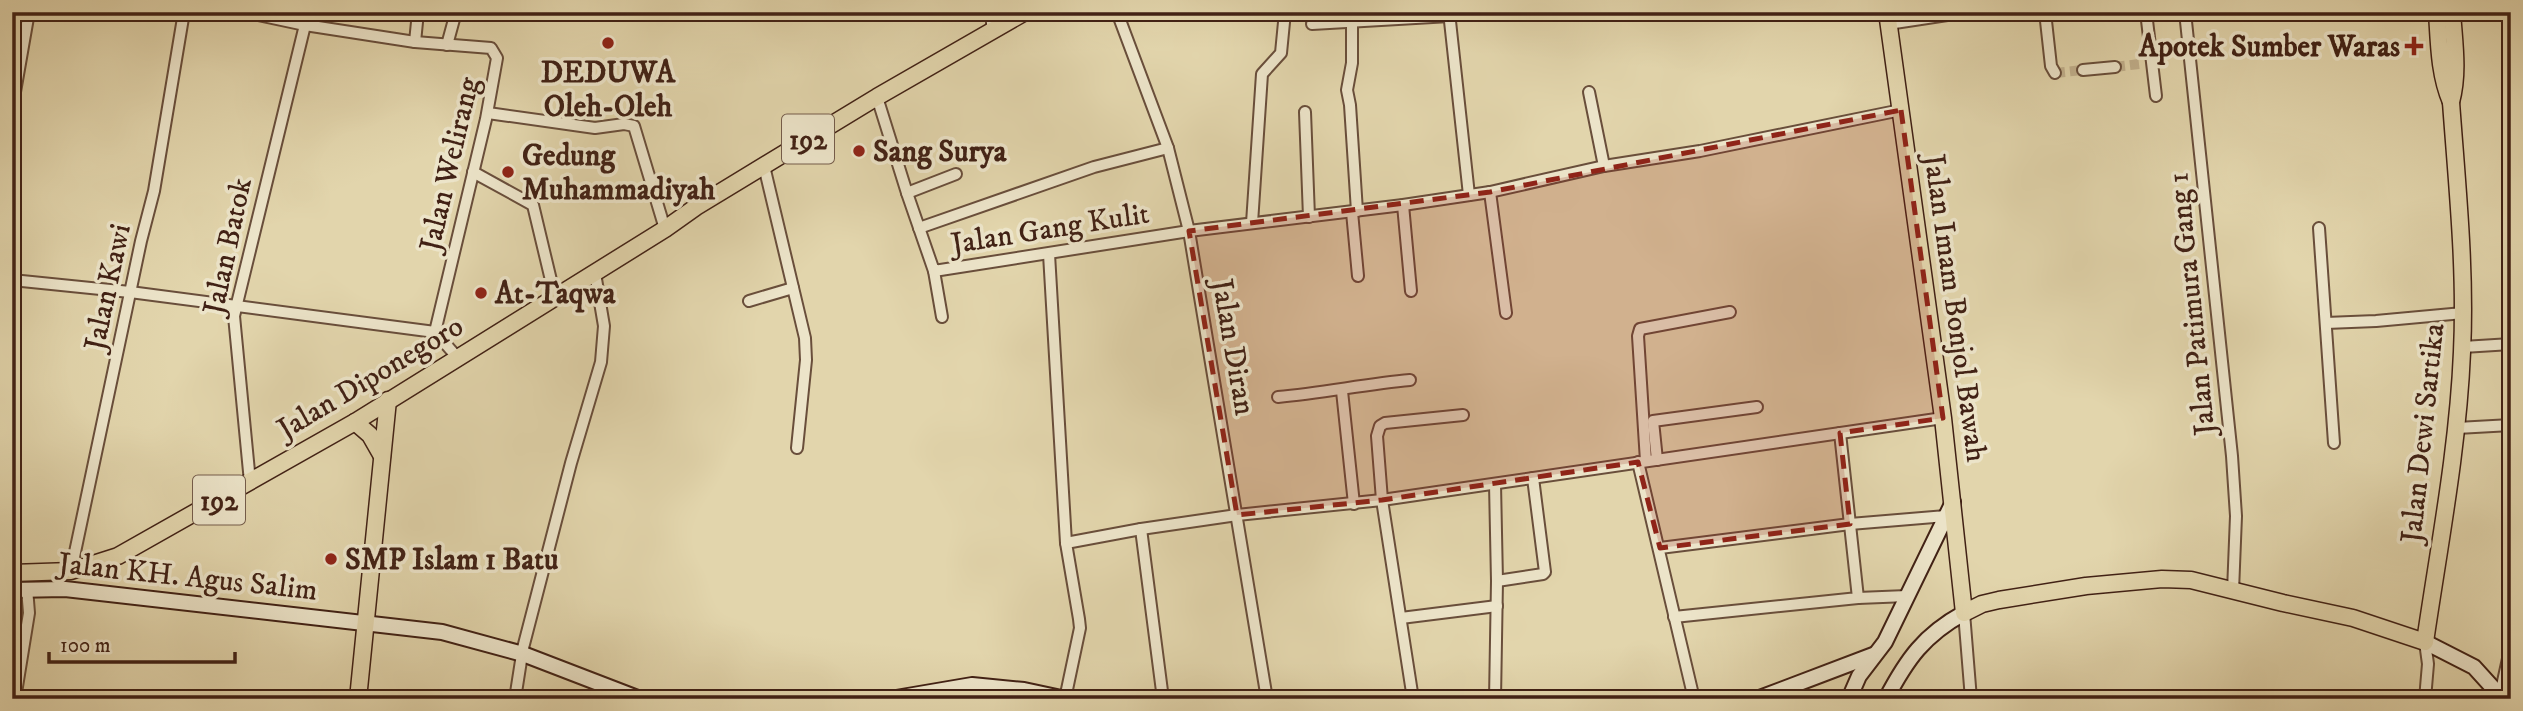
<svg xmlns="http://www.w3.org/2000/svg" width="2523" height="711" font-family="'IM FELL DW Pica',serif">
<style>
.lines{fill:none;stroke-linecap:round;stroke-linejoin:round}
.street-tunnel{stroke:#c2b18e;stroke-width:10;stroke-dasharray:10 5;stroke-linecap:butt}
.street-casing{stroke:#694e3b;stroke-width:14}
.secondary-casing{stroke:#412115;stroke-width:18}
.primary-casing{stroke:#412115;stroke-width:19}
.street{stroke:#ece4c9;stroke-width:10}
.secondary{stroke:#ece4c9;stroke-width:14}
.primary{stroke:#e2d5ac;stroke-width:16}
.marked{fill:#8f2418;fill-opacity:0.2;stroke:#8f2418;stroke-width:5;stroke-dasharray:14 9;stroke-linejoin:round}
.poi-dot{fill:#8f2418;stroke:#ece4c9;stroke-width:2.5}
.labels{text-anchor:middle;stroke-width:7;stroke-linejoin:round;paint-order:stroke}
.shield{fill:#ece4c9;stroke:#745c4b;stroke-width:2}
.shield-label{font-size:28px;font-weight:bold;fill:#412115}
.poi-label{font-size:30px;font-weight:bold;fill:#412115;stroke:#ece4c9;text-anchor:start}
.street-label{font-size:30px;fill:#412115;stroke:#ece4c9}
</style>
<rect width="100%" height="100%" fill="#e2d5ac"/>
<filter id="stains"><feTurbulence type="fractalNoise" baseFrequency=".00286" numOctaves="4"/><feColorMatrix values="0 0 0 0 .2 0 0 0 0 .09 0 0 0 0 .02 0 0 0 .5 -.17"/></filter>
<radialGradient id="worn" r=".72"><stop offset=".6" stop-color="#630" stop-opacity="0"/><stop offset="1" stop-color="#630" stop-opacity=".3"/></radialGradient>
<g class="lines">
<g class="street-tunnel">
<polyline points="2115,67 2139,64"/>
<polyline points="2055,73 2083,70"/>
</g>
<g class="street-casing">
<g id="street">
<polyline points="244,12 305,25 415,42 491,48 497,58 486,119 435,332"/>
<polyline points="1117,12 1168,148 1189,231 1267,699"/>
<polyline points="1449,12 1469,195"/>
<polyline points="1585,12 1585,15"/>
<polyline points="2045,12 2051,66 2055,73"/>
<polyline points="2146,12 2156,96"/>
<polyline points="2185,12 2232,456 2236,516 2233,591"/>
<polyline points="1352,23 1352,63 1347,90 1350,105 1357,211"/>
<polyline points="1312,24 1450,16"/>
<polyline points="1888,24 1967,12"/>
<polyline points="992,32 992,12"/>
<polyline points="415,42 418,12"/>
<polyline points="447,45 456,12"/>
<polyline points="2083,70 2115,67"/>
<polyline points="1589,92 1604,166"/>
<polyline points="877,97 907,193 934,271 1189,231 1403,205 1490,192 1604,166 1700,151 1901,110"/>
<polyline points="12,109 29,12"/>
<polyline points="1305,112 1309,217"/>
<polyline points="488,113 595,128 624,124 634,126 665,229"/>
<polyline points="764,166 805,338 806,360 797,448"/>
<polyline points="473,172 533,205 555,297"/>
<polyline points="1490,192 1506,313"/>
<polyline points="907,193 956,174"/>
<polyline points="1403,205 1411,291"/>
<polyline points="1352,212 1358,276"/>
<polyline points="1252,223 1262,74 1281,53 1285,12"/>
<polyline points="919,228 1094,167 1168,148"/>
<polyline points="2319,228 2334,443"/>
<polyline points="1049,254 1066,543 1079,619 1080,628 1065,699"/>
<polyline points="934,271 942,317"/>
<polyline points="12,280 130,292 435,332 457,357"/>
<polyline points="749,301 793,288"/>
<polyline points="2326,323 2376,321 2463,313"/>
<polyline points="2463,347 2511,344"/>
<polyline points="1342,391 1354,504"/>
<path d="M1278,397c45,-4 88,-13 132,-17"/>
<polyline points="2457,428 2511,425"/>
<polyline points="1657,460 1653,421 1757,407"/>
<polyline points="1646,461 1638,336 1640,329 1730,312"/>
<polyline points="1638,462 1694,699"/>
<polyline points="250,482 234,316 305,25"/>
<polyline points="1495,484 1497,581 1495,699"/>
<polyline points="1141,529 1163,699"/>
<polyline points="1066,543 1141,529 1237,515 1382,500 1943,418"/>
<polyline points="1660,548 1850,524 1946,516"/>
<polyline points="71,571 141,241 154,191 184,12"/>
<polyline points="1497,581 1543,574 1545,572 1533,478"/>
<polyline points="1858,598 1907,596"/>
<polyline points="1964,613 1971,699"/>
<polyline points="1674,617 1858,598 1840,433"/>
<polyline points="1401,618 1497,606"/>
<polyline points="2500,695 2511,645"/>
<polyline points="15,699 29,613 27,588"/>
<polyline points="515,699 523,648 571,463 601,362 604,326 595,273"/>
<polyline points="1413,699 1382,500 1377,436 1380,426 1385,423 1463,415"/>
<polyline points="2425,699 2428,664 2425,642"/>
</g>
</g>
<g class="secondary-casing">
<g id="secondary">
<polyline points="12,590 65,589 442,632 523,654 640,699"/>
<polyline points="2425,642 2474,667 2503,699"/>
<polyline points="890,699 972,685 1024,690 1066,699"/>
<polyline points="1757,699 1873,655"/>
<polyline points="1849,699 1859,676 1885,642 1953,502"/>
<path d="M1886,699c21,-40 38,-64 78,-86"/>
</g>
</g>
<g class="primary-casing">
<g id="primary">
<path d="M1887,12l56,406 21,195 18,-9 17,-4 87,-14 76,-7 29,1 92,23 70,15 72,24c14,-96 33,-193 37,-290 4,-83 -5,-167 -11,-250 8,-29 3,-60 1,-90"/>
<path d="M2437,12c2,31 2,62 14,90"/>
<polyline points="355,422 370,435 382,456"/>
<polyline points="12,573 71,571 118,556 355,422 665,229 696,207 877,97 1025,12"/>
<polyline points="358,699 388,400"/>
</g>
</g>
<use href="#street" class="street"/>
<use href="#secondary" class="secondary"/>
<use href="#primary" class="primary"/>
</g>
<path class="marked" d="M1901,110l42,308 -103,15 10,91 -190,24 -22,-86 -256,38 -145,15 -48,-284 301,-39z"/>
<g class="poi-dot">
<circle cx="608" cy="43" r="7"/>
<path d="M2410.5 35.5h7v7h7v7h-7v7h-7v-7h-7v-7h7z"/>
<circle cx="859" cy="151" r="7"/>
<circle cx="508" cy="172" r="7"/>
<circle cx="481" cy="293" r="7"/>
<circle cx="331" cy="559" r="7"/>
</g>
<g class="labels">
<g class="shield">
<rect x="782" y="114.5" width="52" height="49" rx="5"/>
<rect x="193" y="475.5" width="52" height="49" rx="5"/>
</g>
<g class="shield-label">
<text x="808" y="149">192</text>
<text x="219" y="510">192</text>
</g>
<g class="poi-label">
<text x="2400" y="56" text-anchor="end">Apotek Sumber Waras</text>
<text x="608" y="82" text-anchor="middle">DEDUWA<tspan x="608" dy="34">Oleh-Oleh</tspan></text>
<text x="873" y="161">Sang Surya</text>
<text x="522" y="165">Gedung<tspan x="522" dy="34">Muhammadiyah</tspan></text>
<text x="495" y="303">At-Taqwa</text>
<text x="345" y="569">SMP Islam 1 Batu</text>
</g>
<g class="street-label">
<text transform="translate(449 164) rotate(-77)" y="10">Jalan Welirang</text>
<text transform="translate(1050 228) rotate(-9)" y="10">Jalan Gang Kulit</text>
<text transform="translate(227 246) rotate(-78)" y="10">Jalan Batok</text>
<text transform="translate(107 287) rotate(-78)" y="10">Jalan Kawi</text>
<text transform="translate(2191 304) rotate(-96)" y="10">Jalan Patimura Gang 1</text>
<text transform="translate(1956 308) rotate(82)" y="10">Jalan Imam Bonjol Bawah</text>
<text transform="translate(1234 347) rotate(80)" y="10">Jalan Diran</text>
<text transform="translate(370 377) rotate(-31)" y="10">Jalan Diponegoro</text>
<text transform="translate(2422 433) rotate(-84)" y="10">Jalan Dewi Sartika</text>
<text transform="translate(188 576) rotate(6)" y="10">Jalan KH. Agus Salim</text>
</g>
</g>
<rect width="2523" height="711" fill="none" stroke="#e2d5ac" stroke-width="42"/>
<rect x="14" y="14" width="2495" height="683" fill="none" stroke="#412115" stroke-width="3.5"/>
<rect x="21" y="21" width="2481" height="669" fill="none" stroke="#412115" stroke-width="2"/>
<path d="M49 652v10h186v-10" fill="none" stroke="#412115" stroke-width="3.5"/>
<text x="60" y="652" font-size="21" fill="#412115" stroke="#ece4c9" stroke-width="5" paint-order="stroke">100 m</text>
<rect width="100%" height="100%" filter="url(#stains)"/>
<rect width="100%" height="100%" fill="url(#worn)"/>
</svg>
